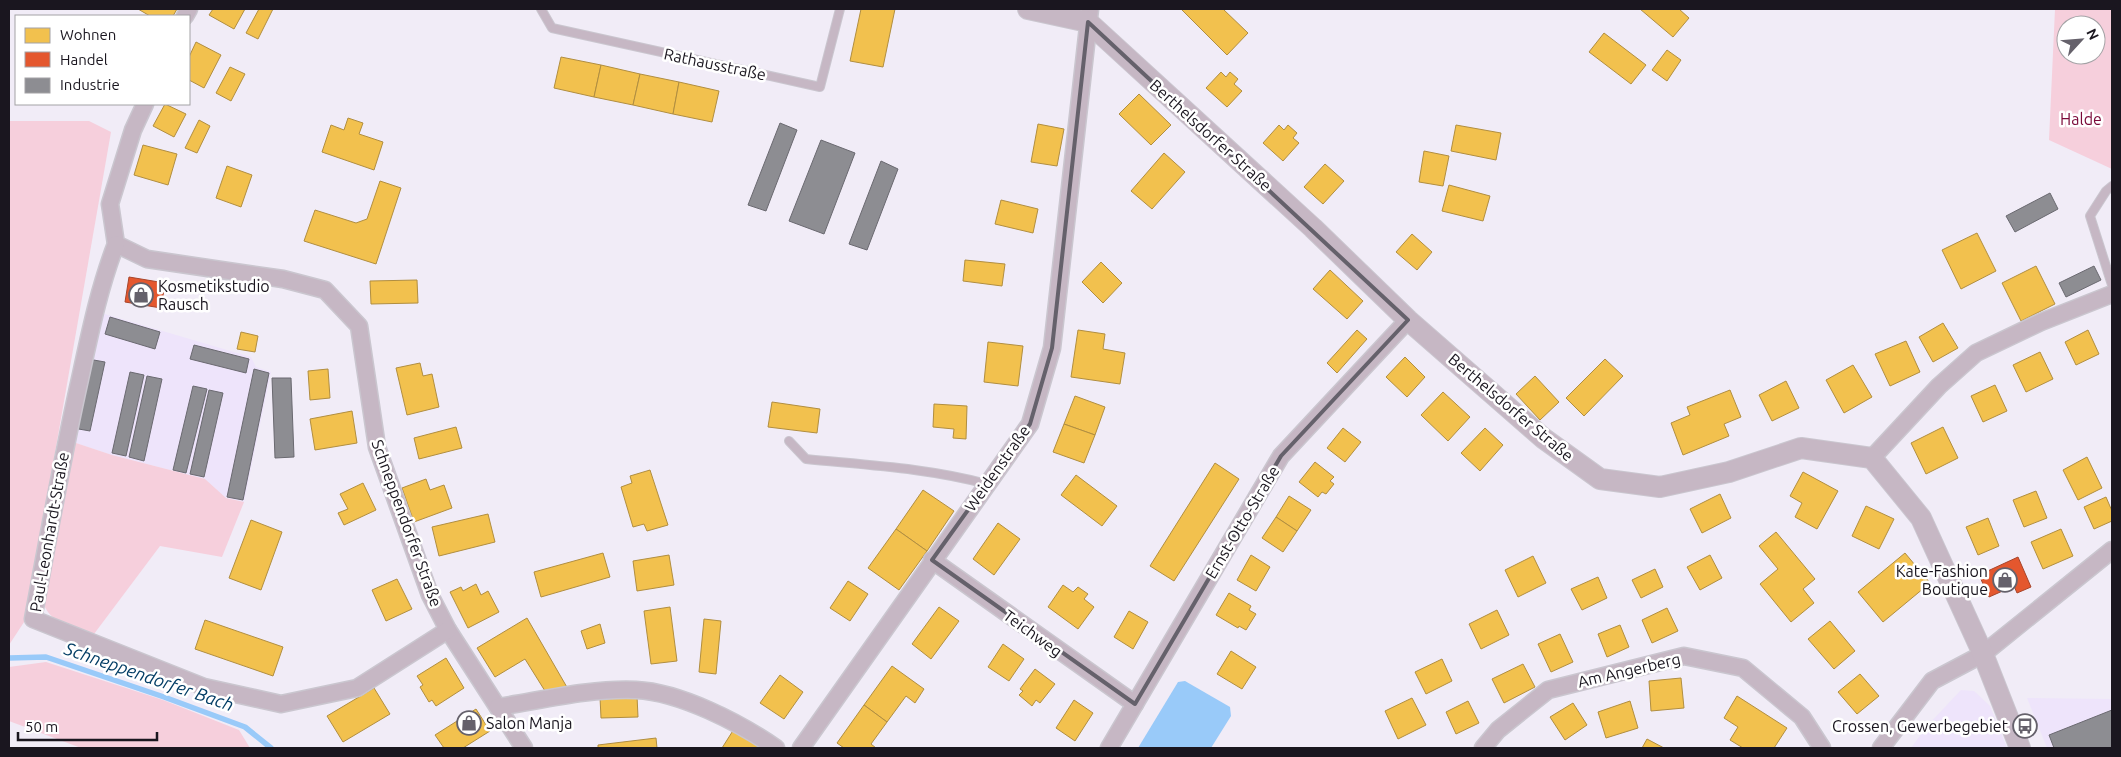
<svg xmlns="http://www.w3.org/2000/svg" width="2121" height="757" font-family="Ubuntu,sans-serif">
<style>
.built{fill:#eee4fb}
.green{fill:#f6cfdc;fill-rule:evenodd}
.water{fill:#99caf9}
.homes{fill:#f2c14e;stroke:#b18e40}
.shops{fill:#e4572e;stroke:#a7442a}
.industry{fill:#8d8d92;stroke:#6a6970}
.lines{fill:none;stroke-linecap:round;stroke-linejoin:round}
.stream{stroke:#99caf9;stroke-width:5.5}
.service-casing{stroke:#cac6cf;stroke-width:10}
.minor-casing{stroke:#cac6cf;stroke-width:19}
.tertiary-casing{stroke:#cac6cf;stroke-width:22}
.service{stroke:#c6b7c4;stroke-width:8}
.minor{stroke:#c6b7c4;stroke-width:16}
.tertiary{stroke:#c6b7c4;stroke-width:20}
.marked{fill:none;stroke:#65616b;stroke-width:4;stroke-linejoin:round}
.labels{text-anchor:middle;stroke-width:5;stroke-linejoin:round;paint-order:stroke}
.street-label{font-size:16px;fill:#1a161f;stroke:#fff}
.park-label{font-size:16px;fill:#7a0939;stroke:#fff}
.poi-label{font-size:16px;fill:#1a161f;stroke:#fff;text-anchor:start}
.water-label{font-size:18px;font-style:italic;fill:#033d65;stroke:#fff}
</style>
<rect width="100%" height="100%" fill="#f1ecf7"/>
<g class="built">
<polygon points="98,312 251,357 256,367 271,372 244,502 226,498 205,479 112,455 70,441"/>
<polygon points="1961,690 1974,691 1990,706 2007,748 1911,748 1928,725"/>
<polygon points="2027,698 2112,699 2112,748 2047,748"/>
</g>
<g class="green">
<path d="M2055,9h57v160l-63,-29zM2066,25h30v30h-30z"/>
<polygon points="9,121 89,121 111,132 26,619 9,645"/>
<path d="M70,441l42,14 93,24 21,19 18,4 -22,55 -62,-11 -66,88c-23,-8 -44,-9 -52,-34z"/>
<polygon points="46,662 163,700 239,730 250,748 81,748 9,721 9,667"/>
</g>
<polygon class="water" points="1185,681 1230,707 1231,716 1211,748 1138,748 1178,682"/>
<g class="homes">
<polygon points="138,9 177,9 173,16 150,16"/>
<polygon points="213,9 245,9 234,29 209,15"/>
<polygon points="259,9 273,9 258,39 246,33"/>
<polygon points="861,9 895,9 883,67 850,61"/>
<polygon points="1181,9 1223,9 1248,33 1227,55"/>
<polygon points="1640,9 1679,9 1689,18 1673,37"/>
<polygon points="1604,33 1646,65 1631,84 1589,52"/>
<polygon points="196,42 221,55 204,88 189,80 189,57"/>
<polygon points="1667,50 1681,60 1667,81 1652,70"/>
<polygon points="561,57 601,65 594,97 554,88"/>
<polygon points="601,65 640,74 633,105 594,97"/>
<polygon points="230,67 245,74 231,101 216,93"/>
<polygon points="1221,72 1226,77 1230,72 1238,79 1234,84 1242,91 1227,107 1206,88"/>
<polygon points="640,74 679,82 673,114 633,105"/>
<polygon points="679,82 719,91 712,122 673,114"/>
<polygon points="1139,94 1171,125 1151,145 1119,114"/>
<polygon points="165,104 186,114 174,137 153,126"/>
<polygon points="348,118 363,123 359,134 383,142 374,170 322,152 331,125 344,130"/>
<polygon points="199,120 210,126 197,153 185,148"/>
<polygon points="1038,124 1064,129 1057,166 1031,162"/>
<polygon points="1279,125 1284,130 1288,125 1297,133 1293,138 1299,143 1283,161 1263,143"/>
<polygon points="1456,125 1501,133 1496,160 1451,151"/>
<polygon points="143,145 177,154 168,185 134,175"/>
<polygon points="1424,151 1449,156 1443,186 1419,182"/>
<polygon points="1164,153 1185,172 1152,209 1131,191"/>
<polygon points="1325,164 1344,181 1323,204 1304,187"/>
<polygon points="227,166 252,175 241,207 216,198"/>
<polygon points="380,181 401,188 376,264 304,241 315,210 356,223 367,219"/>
<polygon points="1449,185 1490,196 1483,221 1442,211"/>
<polygon points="1001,200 1038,209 1033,233 995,224"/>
<polygon points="1977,233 1996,271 1961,289 1942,250"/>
<polygon points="1412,234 1432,252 1417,270 1396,252"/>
<polygon points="965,260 1005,264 1002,286 963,281"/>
<polygon points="1101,262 1122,283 1103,303 1082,282"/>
<polygon points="2036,266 2055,304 2021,321 2002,283"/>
<polygon points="1330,270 1363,301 1347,319 1313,289"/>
<polygon points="417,280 418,303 371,304 370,281"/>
<polygon points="1943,323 1958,348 1933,362 1919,337"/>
<polygon points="1078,330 1105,334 1103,349 1125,353 1120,384 1071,377"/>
<polygon points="1357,330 1367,339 1337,373 1327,363"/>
<polygon points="2088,330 2099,354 2076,365 2065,342"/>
<polygon points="241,332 258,336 255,352 237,349"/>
<polygon points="1906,341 1920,372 1890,386 1875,354"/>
<polygon points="988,342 1023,346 1018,386 984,382"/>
<polygon points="2040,352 2053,379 2026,392 2013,365"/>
<polygon points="1405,357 1425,377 1407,397 1386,377"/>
<polygon points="1605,359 1623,376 1584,416 1566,398"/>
<polygon points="420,363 423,376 432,374 439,407 407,415 396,368"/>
<polygon points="1853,365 1872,397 1844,413 1826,380"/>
<polygon points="328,369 330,398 310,400 308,371"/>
<polygon points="1535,376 1559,402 1540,420 1516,394"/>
<polygon points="1786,381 1799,408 1772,421 1759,395"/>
<polygon points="1995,385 2007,411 1983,422 1971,396"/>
<polygon points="1730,390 1741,417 1724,424 1729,436 1683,455 1671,423 1690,415 1687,407"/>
<polygon points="1443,392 1470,417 1448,441 1421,415"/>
<polygon points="1075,396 1105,407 1095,435 1064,424"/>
<polygon points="772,402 820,409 817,433 768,427"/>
<polygon points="934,404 967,406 966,439 953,438 954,429 933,427"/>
<polygon points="352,411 357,443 315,450 310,419"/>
<polygon points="1064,424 1095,435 1084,463 1053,452"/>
<polygon points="456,427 462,448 419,459 414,438"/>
<polygon points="1943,427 1958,458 1926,474 1911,443"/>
<polygon points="1343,428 1361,442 1345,462 1327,448"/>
<polygon points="1485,428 1503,445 1480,471 1461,453"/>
<polygon points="2087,457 2102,488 2078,500 2063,470"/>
<polygon points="1315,462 1334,477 1330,481 1334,484 1326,494 1322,492 1318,497 1299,482"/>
<polygon points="1215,463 1239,479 1174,581 1150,566"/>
<polygon points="650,470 668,525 647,531 644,524 633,527 621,487 632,483 630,476"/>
<polygon points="1803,472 1838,491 1817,529 1795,517 1802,503 1790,496"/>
<polygon points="1076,475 1117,506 1102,526 1061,495"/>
<polygon points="426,479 430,490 444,485 452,508 414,522 402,488"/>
<polygon points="363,483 376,510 344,525 338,513 348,509 340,494"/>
<polygon points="923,490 954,511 927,551 896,529"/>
<polygon points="2036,491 2047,518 2024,527 2013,500"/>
<polygon points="1720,494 1731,518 1702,533 1690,509"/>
<polygon points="1289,496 1311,510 1297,531 1276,517"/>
<polygon points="2106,497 2112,511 2112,521 2094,529 2084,507"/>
<polygon points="1866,506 1894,519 1879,549 1852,536"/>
<polygon points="488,514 495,542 439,556 432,527"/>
<polygon points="1276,517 1297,531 1283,552 1262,538"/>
<polygon points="1988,518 1999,546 1978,555 1966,527"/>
<polygon points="251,520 282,532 261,590 229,578"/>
<polygon points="998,523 1020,539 994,575 973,559"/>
<polygon points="896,529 927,551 899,590 868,568"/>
<polygon points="2061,529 2073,556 2043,569 2031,542"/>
<polygon points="1776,532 1815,579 1803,589 1814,603 1791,622 1760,584 1778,569 1759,546"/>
<polygon points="603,553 610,577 541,597 534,572"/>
<polygon points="1905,553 1930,583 1883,622 1858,592"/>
<polygon points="669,555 674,585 637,591 633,561"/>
<polygon points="1251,555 1270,567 1256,591 1237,580"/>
<polygon points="1710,555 1722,578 1700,590 1687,567"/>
<polygon points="1533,556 1546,583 1518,597 1505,570"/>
<polygon points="1655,569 1663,587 1641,598 1632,580"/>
<polygon points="1598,577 1607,598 1582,610 1571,589"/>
<polygon points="397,579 412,609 386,621 372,590"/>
<polygon points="848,581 868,594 850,621 830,608"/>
<polygon points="476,584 481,595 488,591 499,612 468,628 450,592 461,587 463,591"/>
<polygon points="1063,585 1073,592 1078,587 1088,594 1084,599 1094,607 1078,629 1048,607"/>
<polygon points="1229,593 1251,606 1249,610 1256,614 1246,630 1239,626 1238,628 1216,615"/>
<polygon points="670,607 677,661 651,664 644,611"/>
<polygon points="939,607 959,621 931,659 912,644"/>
<polygon points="1667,608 1678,631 1652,643 1642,620"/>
<polygon points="1497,610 1509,635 1481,649 1469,624"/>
<polygon points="1129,611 1148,622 1133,649 1114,637"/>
<polygon points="527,618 568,689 545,691 525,659 495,677 477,648"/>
<polygon points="704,619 721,621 716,674 699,672"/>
<polygon points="205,620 283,647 273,676 195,649"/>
<polygon points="1830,621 1855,651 1834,669 1808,639"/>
<polygon points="600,624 605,643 587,649 581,631"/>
<polygon points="1620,625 1629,647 1607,657 1598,634"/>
<polygon points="1560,634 1573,662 1551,672 1538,644"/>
<polygon points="1003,644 1024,659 1009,681 988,667"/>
<polygon points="1231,651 1256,667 1242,689 1217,674"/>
<polygon points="446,658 464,688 436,706 432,700 429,702 420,687 423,685 417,676"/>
<polygon points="1442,659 1452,681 1426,694 1415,672"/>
<polygon points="1523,664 1535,687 1504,703 1492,679"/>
<polygon points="892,666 924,689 915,703 906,696 887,722 864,705"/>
<polygon points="1035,669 1055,684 1040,703 1036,700 1032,706 1019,695 1023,691 1020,689"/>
<polygon points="1860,674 1879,696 1857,714 1838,692"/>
<polygon points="780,675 803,692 784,719 760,703"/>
<polygon points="1681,678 1684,708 1651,711 1649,681"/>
<polygon points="374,688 390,714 343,742 327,716"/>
<polygon points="637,696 638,717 601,718 600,697"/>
<polygon points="1737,696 1787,728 1774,748 1743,748 1730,740 1738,727 1724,718"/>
<polygon points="1412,698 1426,725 1398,739 1385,711"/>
<polygon points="1074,700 1093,713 1075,741 1056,728"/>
<polygon points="1468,701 1479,723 1456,734 1446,712"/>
<polygon points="1630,701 1638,728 1606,738 1598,712"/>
<polygon points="1573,703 1587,725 1565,740 1550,717"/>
<polygon points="864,705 887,722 871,744 876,748 844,748 837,743"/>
<polygon points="476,709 490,731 463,748 444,748 435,735"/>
<polygon points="734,729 764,748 722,748"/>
<polygon points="656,738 657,748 598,748 598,745"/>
<polygon points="1647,739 1664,748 1642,748"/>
</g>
<g class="shops">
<polygon points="129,277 165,283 161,308 125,302"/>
<polygon points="2018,557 2031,587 2017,593 2014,586 1989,597 1979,575"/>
</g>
<g class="industry">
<polygon points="780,123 797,130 766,211 748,205"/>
<polygon points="821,140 855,153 824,234 789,221"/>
<polygon points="881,161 898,169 867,250 849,244"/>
<polygon points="2050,193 2058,209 2015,232 2006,216"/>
<polygon points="2094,266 2101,280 2066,297 2059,283"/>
<polygon points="110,317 160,332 155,349 105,334"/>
<polygon points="194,345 249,359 246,373 190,359"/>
<polygon points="88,359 105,362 90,431 73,428"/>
<polygon points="254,369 269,373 243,500 227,497"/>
<polygon points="130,372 144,375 126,456 112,453"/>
<polygon points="147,376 162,379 144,461 129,457"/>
<polygon points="272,378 291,378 294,457 275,458"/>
<polygon points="193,386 207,389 186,473 173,470"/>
<polygon points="209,390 223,393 204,477 190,474"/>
<polygon points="2112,710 2112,748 2054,748 2049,735"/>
</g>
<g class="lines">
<polyline class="stream" points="9,658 46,657 164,697 245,727 271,748"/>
<g class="service-casing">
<g id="service">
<polyline points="541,9 552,28 820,87 840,9"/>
<polyline points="2112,186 2106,191 2090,216 2112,285"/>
<path d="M789,441l17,18c60,6 122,9 181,25"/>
</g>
</g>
<g class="minor-casing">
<g id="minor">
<polyline points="185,16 189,9"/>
<polyline points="145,104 133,130 110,204 116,244 147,259 283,279 325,290 359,326 377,447 430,595 448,630 524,748"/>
<path d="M116,244c-17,44 -26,89 -36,135 -18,80 -32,160 -47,240l171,68 77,17 76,-16 91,-58"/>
<polyline points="1872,458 1939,386 1976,353 2041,322 2112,294"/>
<polyline points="932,560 1135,704"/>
<path d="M498,707c45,-7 93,-19 138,-17 44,2 104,33 140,58"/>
<polyline points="801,748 1030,424 1052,348 1090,9"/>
<polyline points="1109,748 1281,456 1408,320"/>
<polyline points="1483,748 1498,730 1548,690 1684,656 1743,668 1802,717 1822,748"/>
<polyline points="1881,748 1932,681 1983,654 2112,550"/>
</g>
</g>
<g class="tertiary-casing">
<polyline id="tertiary" points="1028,9 1088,22 1313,228 1408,320 1543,438 1600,479 1660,487 1729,472 1801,448 1872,458 1921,518 1983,654 2020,748"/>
</g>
<use href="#service" class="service"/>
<use href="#minor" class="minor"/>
<use href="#tertiary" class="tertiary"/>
</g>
<path class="marked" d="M1088,22l320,298 -127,136 -146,248 -203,-144 98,-136 22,-76z"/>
<defs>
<g id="shop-ring" transform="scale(1.25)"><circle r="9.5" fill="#fff" stroke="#65616b" stroke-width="1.5"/><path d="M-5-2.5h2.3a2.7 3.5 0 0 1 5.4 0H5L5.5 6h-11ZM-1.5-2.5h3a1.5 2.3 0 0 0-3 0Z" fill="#65616b"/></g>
<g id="bus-ring" transform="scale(1.25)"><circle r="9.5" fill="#fff" stroke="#65616b" stroke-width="1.5"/><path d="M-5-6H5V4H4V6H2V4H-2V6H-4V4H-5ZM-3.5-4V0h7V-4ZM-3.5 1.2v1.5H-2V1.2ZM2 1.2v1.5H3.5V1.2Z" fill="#65616b"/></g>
</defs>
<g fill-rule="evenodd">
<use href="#shop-ring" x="141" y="295"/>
<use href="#shop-ring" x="2005" y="580"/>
<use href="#shop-ring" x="469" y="723"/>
<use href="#bus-ring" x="2025" y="726"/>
</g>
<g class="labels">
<g class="street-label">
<text transform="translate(715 64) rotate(12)" y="6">Rathausstraße</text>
<text transform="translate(1211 135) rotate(42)" y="6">Berthelsdorfer Straße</text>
<text transform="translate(1511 407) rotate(40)" y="6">Berthelsdorfer Straße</text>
<text transform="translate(997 468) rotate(-55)" y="6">Weidenstraße</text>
<text transform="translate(1242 522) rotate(-59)" y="6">Ernst-Otto-Straße</text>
<text transform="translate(407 523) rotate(70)" y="6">Schneppendorfer Straße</text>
<text transform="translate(49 532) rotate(-80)" y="6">Paul-Leonhardt-Straße</text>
<text transform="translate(1033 633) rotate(36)" y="6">Teichweg</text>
<text transform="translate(1629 670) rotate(-13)" y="6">Am Angerberg</text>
</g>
<g class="park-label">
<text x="2081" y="125">Halde</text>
</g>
<g class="poi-label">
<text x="158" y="292">Kosmetikstudio<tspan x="158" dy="18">Rausch</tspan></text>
<text x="1988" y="577" text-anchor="end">Kate-Fashion<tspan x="1988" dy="18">Boutique</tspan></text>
<text x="486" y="729">Salon Manja</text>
<text x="2008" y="732" text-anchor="end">Crossen, Gewerbegebiet</text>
</g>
<g class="water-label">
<text transform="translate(149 677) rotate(19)" y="6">Schneppendorfer Bach</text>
</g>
</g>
<rect width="2121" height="757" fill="none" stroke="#1a161f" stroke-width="20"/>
<rect x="15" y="15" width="175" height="90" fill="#ffffff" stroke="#a3a2a5"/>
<rect x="25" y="28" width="25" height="15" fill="#f2c14e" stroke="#a3a2a5"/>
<text x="60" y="40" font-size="15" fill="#1a161f">Wohnen</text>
<rect x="25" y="52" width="25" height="15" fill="#e4572e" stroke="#a3a2a5"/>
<text x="60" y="65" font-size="15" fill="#1a161f">Handel</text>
<rect x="25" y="78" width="25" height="15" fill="#8d8d92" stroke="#a3a2a5"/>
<text x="60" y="90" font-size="15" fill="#1a161f">Industrie</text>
<g transform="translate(2081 40) rotate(64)"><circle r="24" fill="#ffffff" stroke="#a3a2a5"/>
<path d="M0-4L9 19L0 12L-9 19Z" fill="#65616b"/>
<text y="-8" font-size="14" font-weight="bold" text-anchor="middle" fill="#1a161f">N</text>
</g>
<path d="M18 732v8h139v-8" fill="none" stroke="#1a161f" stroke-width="2.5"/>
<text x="25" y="732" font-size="15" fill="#1a161f" stroke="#ffffff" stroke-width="4" paint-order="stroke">50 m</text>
</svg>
